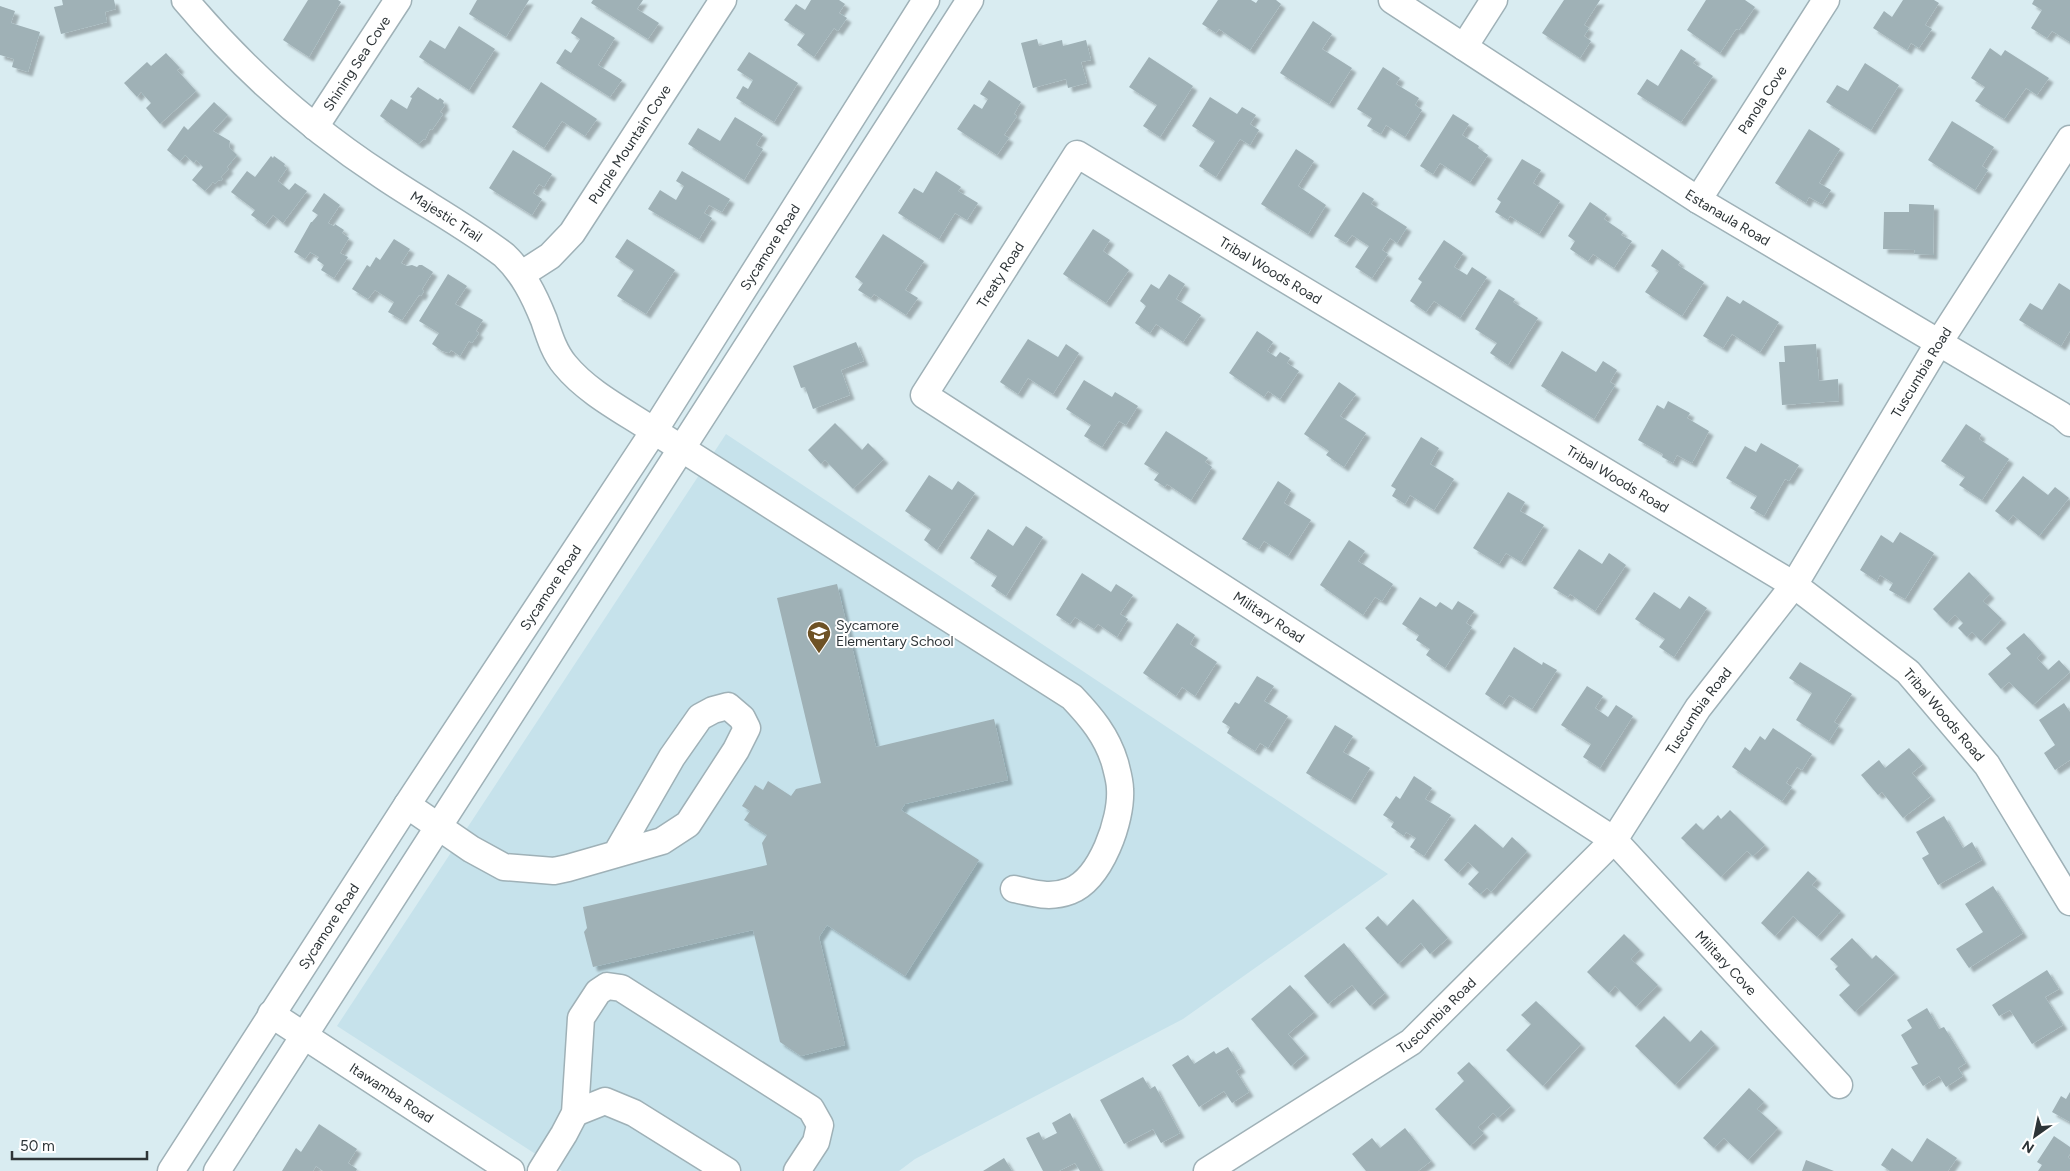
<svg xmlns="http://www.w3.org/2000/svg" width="2070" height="1171" font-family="Figtree,sans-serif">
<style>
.built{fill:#c6e2eb}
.building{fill:#9fb1b6;filter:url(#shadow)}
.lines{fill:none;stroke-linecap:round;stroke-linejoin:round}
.minor-casing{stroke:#9fb1b7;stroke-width:29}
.minor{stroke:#fff;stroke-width:26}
.labels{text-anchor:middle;stroke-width:4;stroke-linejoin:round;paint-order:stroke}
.street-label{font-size:14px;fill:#2d3437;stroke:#fff}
.poi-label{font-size:14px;fill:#2d3437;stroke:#fff;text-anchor:start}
</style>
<defs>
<filter id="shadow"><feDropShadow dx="4.5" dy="4.5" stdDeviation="1" flood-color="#0004"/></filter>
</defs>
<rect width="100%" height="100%" fill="#d9ecf1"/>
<polygon class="built" points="726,434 1388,874 1183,1019 915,1159 899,1171 562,1171 337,1026"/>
<g class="building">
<polygon points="62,0 114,0 116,9 105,12 107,22 61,34 54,7 63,5"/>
<polygon points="308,0 338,0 341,2 309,57 283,40"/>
<polygon points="477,0 529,0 506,37 469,14"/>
<polygon points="593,0 643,0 637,9 659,23 648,39 591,3"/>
<polygon points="811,0 839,0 845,4 839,13 847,18 838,31 834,28 814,57 797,45 805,34 784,20 796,4 805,10"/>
<polygon points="1218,0 1251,0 1256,3 1258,0 1276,0 1281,4 1250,50 1219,29 1216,33 1202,24"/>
<polygon points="1564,0 1600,0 1584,25 1589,28 1584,36 1591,41 1580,58 1542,33"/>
<polygon points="1706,0 1745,0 1755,7 1739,30 1736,29 1720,53 1687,30"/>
<polygon points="1903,0 1934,0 1939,3 1925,25 1932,29 1919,48 1911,43 1907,50 1873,28 1884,11 1892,17"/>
<polygon points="2034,0 2070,0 2070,42 2052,31 2047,38 2031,28 2042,10 2032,4"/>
<polygon points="0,6 15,11 11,23 40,32 28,72 12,67 14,59 0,55"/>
<polygon points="581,17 615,38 598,65 622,80 610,97 556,63 565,49 571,53 580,39 571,33"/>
<polygon points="1313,21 1332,34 1322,49 1352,68 1329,104 1280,73"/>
<polygon points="459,26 495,49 469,90 419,57 430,40 445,49"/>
<polygon points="1037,39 1039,46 1062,40 1063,46 1086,40 1091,60 1081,62 1087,83 1068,88 1066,79 1033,88 1021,43"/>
<polygon points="1990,48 2001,56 2005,50 2049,78 2037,95 2026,88 2004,119 1975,101 1985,87 1971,78"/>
<polygon points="1681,49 1696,59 1693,63 1713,76 1681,122 1637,94 1647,79 1658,86"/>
<polygon points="749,52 798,83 774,122 736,98 743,86 748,89 753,80 737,70"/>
<polygon points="166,53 180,68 177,70 196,91 160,124 146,108 151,103 141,92 137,97 124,83 147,62 151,66"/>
<polygon points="1149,57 1193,86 1160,137 1143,126 1157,105 1129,87"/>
<polygon points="1865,63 1899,85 1871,130 1826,102 1837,85 1848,91"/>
<polygon points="1383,67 1400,78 1396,84 1419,98 1415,105 1422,110 1405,137 1386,125 1381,134 1367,126 1372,118 1357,109"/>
<polygon points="989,80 1021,102 1014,114 1017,116 1004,135 1009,138 997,155 957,129 974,104 982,109 988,99 980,94"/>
<polygon points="541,82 597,119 585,136 562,121 544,148 512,127"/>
<polygon points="418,87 438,100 440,98 444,101 443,103 445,105 440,112 443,114 432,130 430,129 425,140 424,139 418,144 380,116 391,99 407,109 412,98 410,97"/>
<polygon points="1210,97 1237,114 1242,107 1256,115 1250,124 1259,130 1250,145 1240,139 1216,177 1199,166 1215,141 1192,126"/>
<polygon points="214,102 228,115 213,131 230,141 229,147 237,155 227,167 229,169 221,177 223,179 221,181 219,180 215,184 213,182 205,191 192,180 203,167 196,160 194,163 185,155 180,161 167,150 184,126 188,130"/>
<polygon points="1453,114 1469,124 1462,135 1479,146 1478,148 1488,155 1470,182 1440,163 1433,174 1420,166"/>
<polygon points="735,117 763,134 756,145 763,149 744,180 688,144 698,128 720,141"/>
<polygon points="1952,121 1994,147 1982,166 1988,170 1975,190 1928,160"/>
<polygon points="1809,129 1840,149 1819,183 1831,190 1822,204 1809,197 1806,203 1775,183"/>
<polygon points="1296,149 1314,161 1298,186 1326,205 1308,234 1261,204"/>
<polygon points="513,150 552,174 544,187 539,184 533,193 542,199 532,215 489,188"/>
<polygon points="271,156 273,158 274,156 285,164 284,166 287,168 278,181 289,190 295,183 307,191 283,223 273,215 265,225 251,215 255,210 231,192 247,171 255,177"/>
<polygon points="1522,159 1541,170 1533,183 1560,201 1539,234 1510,216 1508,220 1495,212 1501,202 1497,199"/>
<polygon points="682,171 730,199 722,212 709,205 704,213 712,218 699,239 648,209 660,190 676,200 684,186 676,181"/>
<polygon points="936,171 961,187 958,191 978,203 967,220 955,213 939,239 898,213 914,188 923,193"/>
<polygon points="1363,192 1374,199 1371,204 1407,227 1397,243 1390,238 1382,250 1388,254 1372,278 1355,267 1369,246 1352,235 1346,243 1334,236"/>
<polygon points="324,193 340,205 328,223 334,226 335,224 344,230 342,233 349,238 340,253 348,257 334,278 321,270 324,265 317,260 319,257 310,252 305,259 294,252 311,222 312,222 318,215 312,211"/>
<polygon points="1590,202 1607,214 1604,219 1623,232 1621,235 1632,241 1614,268 1593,254 1588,261 1570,249 1575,241 1568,236"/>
<polygon points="1909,204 1934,205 1933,255 1914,254 1915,250 1883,249 1884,212 1909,212"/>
<polygon points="1093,229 1110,240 1103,251 1129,270 1106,303 1063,274"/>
<polygon points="883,234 924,261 905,290 918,298 906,315 874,294 871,298 858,290 863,283 855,277"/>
<polygon points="394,239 410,249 401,263 407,266 412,265 417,267 419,265 422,265 433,272 422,289 424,291 421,296 419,295 402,320 388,312 394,302 375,290 368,299 352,289 367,265 370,267 376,257 380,260"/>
<polygon points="627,239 675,270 646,314 617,296 634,270 615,257"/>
<polygon points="1444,240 1463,253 1454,267 1467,275 1472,267 1487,277 1460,318 1434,301 1426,312 1410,301 1422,282 1418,279"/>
<polygon points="1662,249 1680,262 1678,265 1704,282 1682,316 1645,292 1659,271 1651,266"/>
<polygon points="448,274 467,286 455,304 483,320 476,331 479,333 472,343 469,341 460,356 451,350 449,353 442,351 432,344 439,333 419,321"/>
<polygon points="1169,274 1185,284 1176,299 1201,315 1183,342 1156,324 1150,333 1135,323 1146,306 1140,301 1151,284 1159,289"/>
<polygon points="2059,283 2070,290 2070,331 2061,346 2019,320 2030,303 2042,310"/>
<polygon points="1499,289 1515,299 1513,302 1538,318 1508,365 1490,353 1497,343 1475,329"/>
<polygon points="1727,296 1740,304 1743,300 1779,322 1760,352 1732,334 1723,348 1703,336"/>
<polygon points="1257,331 1273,342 1267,351 1276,357 1280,352 1290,358 1287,363 1299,371 1280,399 1268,391 1264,397 1229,373"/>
<polygon points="1028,339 1058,357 1066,344 1079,353 1053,394 1028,378 1018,394 1000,382"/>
<polygon points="856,342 864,361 841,370 850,395 813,409 805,387 801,388 793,366"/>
<polygon points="1816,344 1819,381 1838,379 1839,401 1782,405 1779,362 1785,362 1784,346"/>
<polygon points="1562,351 1596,372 1603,361 1617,370 1610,382 1615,385 1594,419 1541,386"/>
<polygon points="1084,380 1112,397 1115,392 1138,406 1126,425 1119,421 1102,447 1084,436 1091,425 1066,409"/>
<polygon points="1339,382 1356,394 1340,416 1366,433 1344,467 1326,455 1329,451 1304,434"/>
<polygon points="1668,401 1690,413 1687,418 1709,431 1692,463 1677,455 1673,463 1662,457 1663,454 1638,440 1657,405 1664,409"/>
<polygon points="835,423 862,450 868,443 884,459 853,489 825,460 821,464 808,450"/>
<polygon points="1966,424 1981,434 1979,439 2009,459 1982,500 1959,485 1965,477 1941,461"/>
<polygon points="1166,431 1208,458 1205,462 1212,467 1191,500 1167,484 1165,487 1154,480 1159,473 1144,464"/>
<polygon points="1421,437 1439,448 1430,464 1454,479 1434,510 1410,495 1405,504 1392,496 1396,489 1391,486"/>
<polygon points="1761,443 1799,465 1789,481 1785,479 1764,516 1750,508 1757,496 1726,478 1745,446 1756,452"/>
<polygon points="929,475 952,490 958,481 975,493 937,550 924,540 931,529 905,511"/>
<polygon points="2023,476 2048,495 2055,487 2069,498 2039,536 2013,515 2008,521 1995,511"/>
<polygon points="1278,481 1291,490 1284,503 1311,520 1288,556 1264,541 1259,549 1242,539"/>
<polygon points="1508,492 1525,502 1520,511 1544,525 1521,562 1506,553 1499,564 1473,548"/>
<polygon points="1026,526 1043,537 1006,596 991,586 997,576 970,558 988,529 1013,546"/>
<polygon points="1900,532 1934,553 1905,599 1889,590 1893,583 1880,575 1877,581 1860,570 1881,535 1893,543"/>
<polygon points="1349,540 1365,551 1358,561 1393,584 1382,601 1375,597 1363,615 1320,585"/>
<polygon points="1579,549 1602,564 1609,553 1626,565 1595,611 1570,594 1568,597 1553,588"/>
<polygon points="1969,572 1990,594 1983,601 2002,619 1981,641 1972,632 1967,637 1958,628 1963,623 1955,615 1947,623 1933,609"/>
<polygon points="1082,573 1111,592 1116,584 1133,595 1120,614 1128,619 1117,637 1098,624 1094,629 1075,617 1070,624 1056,615"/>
<polygon points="837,584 876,747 994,719 1008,780 905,804 901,810 979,860 905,976 827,925 819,937 845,1045 801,1056 780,1042 753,930 593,967 584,932 587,928 583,907 767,865 762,843 767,835 744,820 750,811 742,806 755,785 763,790 768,781 791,796 796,789 821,783 777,598"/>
<polygon points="1654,592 1680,609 1689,596 1707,608 1674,657 1659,647 1665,639 1635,619"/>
<polygon points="1420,597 1436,607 1440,602 1452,610 1458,601 1474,611 1466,623 1472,627 1445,668 1426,655 1430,649 1416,640 1419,635 1402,624"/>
<polygon points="1177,623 1195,635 1190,644 1217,662 1195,696 1182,687 1176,696 1143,673"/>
<polygon points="2024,633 2042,653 2037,658 2048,670 2059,660 2070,672 2033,705 2009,682 2001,689 1988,674 2011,654 2006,648"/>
<polygon points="1514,647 1542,665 1543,662 1557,670 1532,709 1509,695 1502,705 1485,694"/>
<polygon points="1800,662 1852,694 1834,722 1839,725 1829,741 1796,720 1812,693 1789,678"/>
<polygon points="1257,676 1274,686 1264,701 1288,716 1268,748 1260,743 1255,751 1227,733 1230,727 1222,722 1235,702 1239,704"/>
<polygon points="1587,686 1603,696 1595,708 1608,717 1616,705 1633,716 1600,768 1583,757 1591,744 1561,725"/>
<polygon points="2064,703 2070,712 2070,760 2055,770 2044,753 2055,745 2039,720"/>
<polygon points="1335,725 1353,736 1343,752 1370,768 1351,800 1306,773"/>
<polygon points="1773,728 1812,754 1802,770 1797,767 1786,783 1792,787 1782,801 1732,767 1745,747 1750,751 1760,736 1765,740"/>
<polygon points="1909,748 1923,764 1912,773 1931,796 1903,818 1882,792 1878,795 1861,775 1879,760 1885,768"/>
<polygon points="1414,776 1432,788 1425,799 1451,815 1424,856 1410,847 1416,838 1406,832 1404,836 1391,827 1394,822 1383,815 1396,796 1400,799"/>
<polygon points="1730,810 1765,845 1753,856 1747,851 1721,877 1681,838 1696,823 1703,830 1718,815 1721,819"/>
<polygon points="1944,816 1963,848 1972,842 1982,860 1938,885 1922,858 1929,854 1916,832"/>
<polygon points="1475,824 1503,848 1512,837 1527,851 1491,892 1487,888 1480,894 1468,884 1479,872 1468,862 1458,873 1444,860"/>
<polygon points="1808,871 1817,879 1812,885 1841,911 1817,937 1793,916 1775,936 1761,923"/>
<polygon points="1993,886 2023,933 1969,968 1956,949 1983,932 1965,904"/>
<polygon points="1413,899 1448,938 1430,954 1421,943 1398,964 1365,928 1378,916 1387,926"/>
<polygon points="1624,934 1640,950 1631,959 1658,985 1636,1007 1615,986 1609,993 1587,972"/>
<polygon points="1852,938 1872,959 1876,955 1895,973 1855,1012 1839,995 1850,985 1835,969 1838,966 1830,959"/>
<polygon points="1344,943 1385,993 1370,1006 1352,985 1328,1004 1304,976"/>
<polygon points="2047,970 2059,989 2045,997 2063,1025 2032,1044 2010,1010 1999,1016 1992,1005"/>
<polygon points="1290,985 1314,1012 1288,1034 1305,1054 1291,1066 1251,1019"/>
<polygon points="1536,1001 1581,1044 1543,1086 1506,1050 1531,1024 1521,1015"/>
<polygon points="1927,1008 1939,1029 1944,1027 1966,1063 1958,1068 1963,1076 1946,1087 1939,1076 1923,1086 1911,1067 1918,1064 1901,1035 1912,1028 1907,1020"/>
<polygon points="1664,1016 1690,1042 1701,1030 1715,1044 1675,1085 1635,1046"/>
<polygon points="1228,1047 1241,1068 1236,1071 1249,1092 1232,1103 1224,1091 1199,1107 1172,1065 1188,1055 1194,1064 1214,1051 1216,1054"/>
<polygon points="1469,1062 1511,1106 1498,1118 1493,1113 1478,1127 1484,1133 1470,1146 1435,1109 1464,1081 1457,1073"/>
<polygon points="1143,1077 1150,1089 1155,1086 1180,1133 1161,1143 1153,1129 1124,1144 1100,1100"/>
<polygon points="1749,1088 1764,1102 1757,1109 1778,1128 1748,1160 1724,1138 1714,1148 1703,1138"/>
<polygon points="2070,1092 2070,1122 2052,1112 2061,1096 2066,1099"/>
<polygon points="1070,1113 1101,1171 1080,1171 1075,1163 1059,1171 1043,1171 1026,1138 1039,1132 1043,1140 1057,1133 1052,1123"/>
<polygon points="319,1124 357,1149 348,1163 357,1169 356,1171 323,1171 316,1166 313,1171 282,1171 296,1148 301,1152"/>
<polygon points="1405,1128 1431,1161 1418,1171 1366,1171 1352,1154 1372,1138 1380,1148"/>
<polygon points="2054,1136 2070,1147 2070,1154 2068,1157 2070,1159 2070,1171 2038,1171 2042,1165 2037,1162"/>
<polygon points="1927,1138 1957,1158 1948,1171 1890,1171 1881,1165 1892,1148 1912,1162"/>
<polygon points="1004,1158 1012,1171 983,1171"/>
<polygon points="1806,1160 1834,1171 1802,1171"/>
</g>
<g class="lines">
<g class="minor-casing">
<g id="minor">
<path id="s1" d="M185,0c58,69 123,127 198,176 40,27 83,50 121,79 19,18 30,40 40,65 5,15 10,32 21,45 23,28 59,46 89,66l418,266c19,20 35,39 43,66 2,8 5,18 5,26 2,31 -19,90 -50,102 -21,8 -36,2 -56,-2"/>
<path id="s2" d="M1392,0l306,200 363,215 9,8"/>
<polyline points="1464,47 1494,0"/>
<path id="s3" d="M315,127l83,-127"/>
<path id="s4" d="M1698,200l128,-200"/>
<path id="s5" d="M522,274l28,-18 22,-23 151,-233"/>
<polyline points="407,805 471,849 504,867 554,871 568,868 662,841 688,824 736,750 747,728 742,718 728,706 713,710 700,717 672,757 616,854"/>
<path id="s6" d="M271,1014l240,157"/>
<path id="s7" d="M1839,1085l-225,-245 -690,-445 153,-241 717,431 114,87 79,93 83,137"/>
<polyline points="575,1113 605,1101 634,1113 727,1171"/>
<path id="s8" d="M171,1171l236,-366 247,-374 272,-431"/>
<polyline points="217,1171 970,0"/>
<polyline points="541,1171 564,1134 575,1113 581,1018 598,992 607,986 621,988 811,1109 820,1125 816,1142 797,1171"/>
<path id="s9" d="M1207,1171l204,-129 203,-202 84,-132 96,-123 144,-241 132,-205"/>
</g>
</g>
<use href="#minor" class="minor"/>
</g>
<defs>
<g id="school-pin" transform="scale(1.25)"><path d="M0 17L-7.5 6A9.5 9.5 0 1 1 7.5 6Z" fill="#6e5225" stroke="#fff"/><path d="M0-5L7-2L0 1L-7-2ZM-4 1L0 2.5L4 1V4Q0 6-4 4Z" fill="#fff"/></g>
</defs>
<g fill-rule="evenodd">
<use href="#school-pin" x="819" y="633"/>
</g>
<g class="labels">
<g class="street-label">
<text dy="5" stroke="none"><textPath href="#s3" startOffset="76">Shining Sea Cove</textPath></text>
<text dy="5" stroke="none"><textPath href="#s4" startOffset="119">Panola Cove</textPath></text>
<text dy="5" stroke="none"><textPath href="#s5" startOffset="171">Purple Mountain Cove</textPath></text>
<text dy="5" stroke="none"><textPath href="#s1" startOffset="341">Majestic Trail</textPath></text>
<text dy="5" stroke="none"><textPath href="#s2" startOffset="400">Estanaula Road</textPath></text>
<text dy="5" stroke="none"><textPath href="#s8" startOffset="1101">Sycamore Road</textPath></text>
<text dy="5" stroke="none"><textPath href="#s7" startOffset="1665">Tribal Woods Road</textPath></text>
<text dy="5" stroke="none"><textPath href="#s7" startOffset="1296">Treaty Road</textPath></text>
<text dy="5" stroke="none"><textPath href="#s9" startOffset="1088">Tuscumbia Road</textPath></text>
<text dy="5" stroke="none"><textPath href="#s7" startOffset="2070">Tribal Woods Road</textPath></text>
<text dy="5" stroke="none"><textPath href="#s8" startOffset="696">Sycamore Road</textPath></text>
<text transform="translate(1269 617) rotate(33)" y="5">Military Road</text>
<text dy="5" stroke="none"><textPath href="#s9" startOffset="682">Tuscumbia Road</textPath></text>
<text dy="5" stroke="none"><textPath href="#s7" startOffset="2475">Tribal Woods Road</textPath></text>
<text dy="5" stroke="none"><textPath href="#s8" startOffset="291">Sycamore Road</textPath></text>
<text transform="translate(1726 963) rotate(47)" y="5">Military Cove</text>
<text dy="5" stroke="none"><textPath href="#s9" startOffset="278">Tuscumbia Road</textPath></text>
<text dy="5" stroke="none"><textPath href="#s6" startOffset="144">Itawamba Road</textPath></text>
</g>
<g class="poi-label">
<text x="836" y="630">Sycamore<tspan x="836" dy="16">Elementary School</tspan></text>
</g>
</g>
<g transform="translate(2035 1136) rotate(213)" stroke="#ffffff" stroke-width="4" paint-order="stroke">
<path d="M0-4L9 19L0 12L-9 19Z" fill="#2d3437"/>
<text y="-8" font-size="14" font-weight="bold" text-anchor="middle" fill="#2d3437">N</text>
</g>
<path d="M12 1151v8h135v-8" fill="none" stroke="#2d3437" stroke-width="2.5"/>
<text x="20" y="1151" font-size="15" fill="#2d3437" stroke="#ffffff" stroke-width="4" paint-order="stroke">50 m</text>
</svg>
